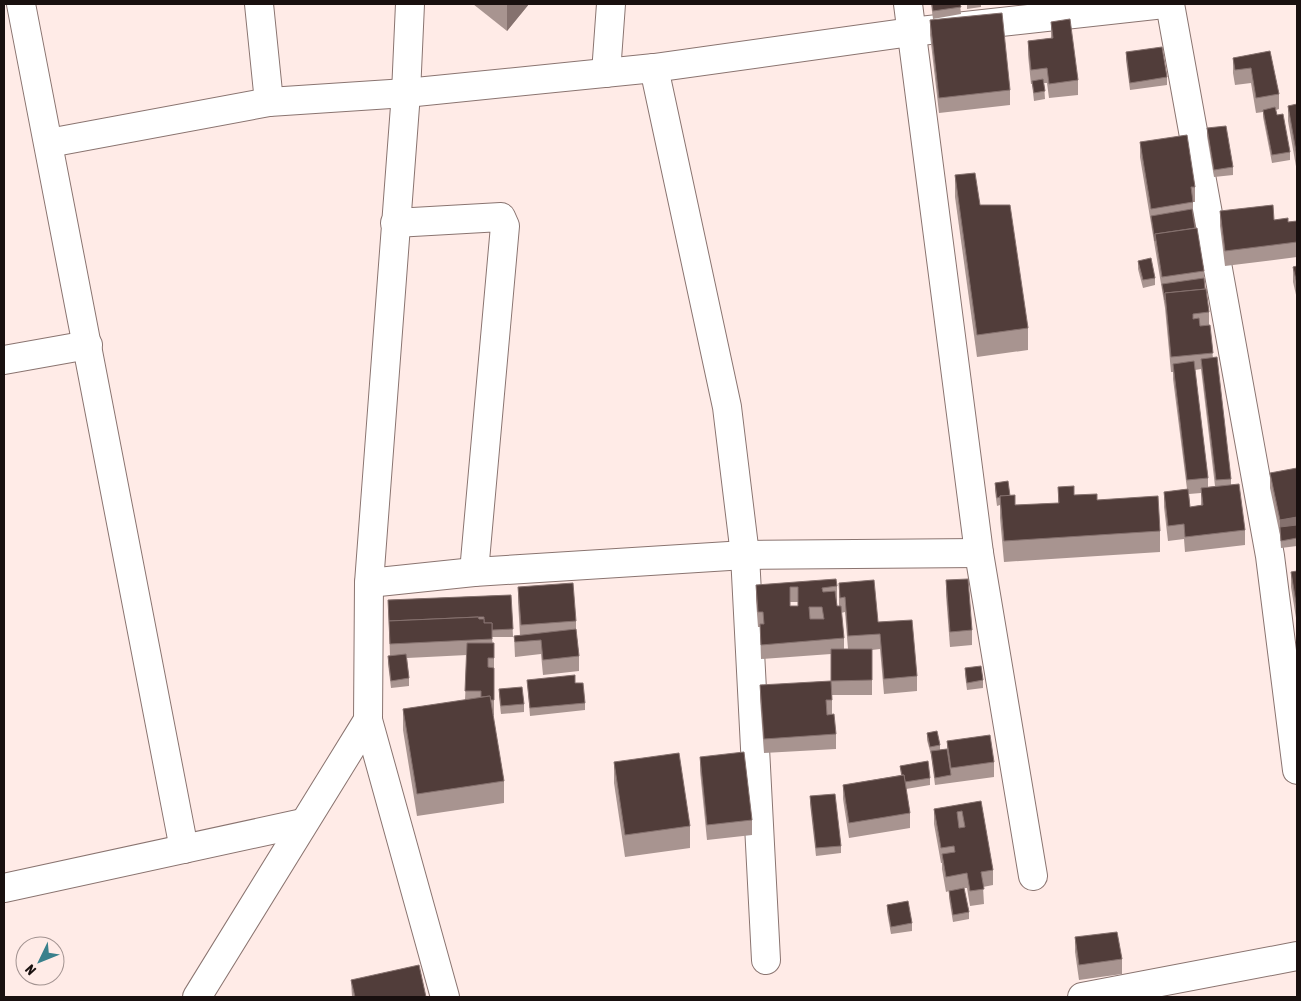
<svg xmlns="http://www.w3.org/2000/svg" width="1301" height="1001" font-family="'Asap Condensed',sans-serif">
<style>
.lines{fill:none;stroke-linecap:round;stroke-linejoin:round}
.minor-casing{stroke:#8a7470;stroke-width:30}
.minor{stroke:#fff;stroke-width:28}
.wall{fill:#a89490;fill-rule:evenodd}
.shaded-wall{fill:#85716e}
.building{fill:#513d3a;stroke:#85716e;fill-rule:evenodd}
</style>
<rect width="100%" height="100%" fill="#ffebe7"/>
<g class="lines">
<g class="minor-casing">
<g id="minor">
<polyline points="21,4 184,849"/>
<polyline points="259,4 269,102"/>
<polyline points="908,4 979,553 1033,876"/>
<polyline points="1170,4 1270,556 1297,770"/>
<polyline points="654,68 727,407 745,555 766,960"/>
<polyline points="606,73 611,4"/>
<polyline points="49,143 269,102 406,93 654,68 911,32 1164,4"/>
<polyline points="395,223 501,217 505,226 474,572"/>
<polyline points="4,360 88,345"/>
<polyline points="369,583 474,572 745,555 979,553"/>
<polyline points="368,720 445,997"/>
<polyline points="4,888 303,823"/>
<polyline points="197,997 368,720 369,583 406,93 410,4"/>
<polyline points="1082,997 1297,956"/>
</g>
</g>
<use href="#minor" class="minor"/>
</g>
<g class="wall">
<polygon points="473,4 529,4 507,31"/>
<polygon points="931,4 960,4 961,14 933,19"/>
<polygon points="967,4 981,4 981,7 967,9"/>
<polygon points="930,20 1010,90 1010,105 939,113 930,35"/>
<polygon points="1051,22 1078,80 1078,95 1049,98 1047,83 1044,83 1045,99 1034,101 1032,84 1031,84 1028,55 1028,41 1051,38"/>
<polygon points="1270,51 1279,94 1279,109 1276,110 1277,115 1290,152 1290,160 1272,163 1263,117 1263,112 1256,113 1251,83 1235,85 1233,73 1233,58"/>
<polygon points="1126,52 1167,77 1167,85 1130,90 1126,60"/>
<polygon points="1297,104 1297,172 1288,121 1288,106"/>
<polygon points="1207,128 1233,167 1233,175 1214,177 1207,136"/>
<path d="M1140,142l55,45v15h-2v14l11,55v7l5,34v13l4,33 18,121v6l14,45v15l-60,7 -1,-13 -16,2 -4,-34v-15l23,-3 -14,-110v-7h-2l-6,-64 -25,-151zM1201,369l14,117 -7,1v-9l-13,-108zM1201,493v12l-11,2 -1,-13z"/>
<polygon points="955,175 980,205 1028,328 1028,350 977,357 955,197"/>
<polygon points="1220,211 1288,222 1297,221 1297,257 1225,266 1220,226"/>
<polygon points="1138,261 1155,278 1155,285 1143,288 1138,269"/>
<polygon points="1297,266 1297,299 1293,282 1293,267"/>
<polygon points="1297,468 1297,546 1281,548 1280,535 1270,488 1270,473"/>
<polygon points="995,483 1010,496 1015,505 1058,503 1058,487 1074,495 1097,500 1160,531 1160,552 1004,562 1000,518 1000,505 997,506 995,491"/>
<polygon points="1297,571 1297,624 1291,587 1291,572"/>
<polygon points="946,580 972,630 972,645 950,647 946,595"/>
<path d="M839,583l39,39 39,54v15l-33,3 -4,-45 -8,1v45h-40v19l4,20v15l-72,4 -4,-54v-14l71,-4v-27l-70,5 -1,-32h-2l-2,-27v-15l81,1v20h2zM790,602h8v4h-8zM845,612l3,37h-4v-11l-3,-25z"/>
<polygon points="518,587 576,621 576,629 579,656 579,671 543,675 541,654 515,657 514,636 520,635 518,602"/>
<polygon points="511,595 513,637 492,637 494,658 494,715 493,715 504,781 504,803 417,816 403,730 403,709 465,700 467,655 407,658 409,678 409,686 391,688 388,664 388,656 390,656 388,600"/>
<polygon points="965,668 983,680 983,688 967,690 965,675"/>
<polygon points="527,680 575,683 585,703 585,710 530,716"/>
<polygon points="499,689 524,704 524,712 501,714 499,697"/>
<polygon points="927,733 940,745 940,750 947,749 947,741 994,762 994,777 935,785 931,755 927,740"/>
<polygon points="700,757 752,820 752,835 707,840 700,771"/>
<polygon points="614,762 690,826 690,848 625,857 614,783"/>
<polygon points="900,766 930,778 930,785 906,789 910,813 910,828 849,838 843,799 843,785 901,775"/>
<polygon points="810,796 841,846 841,853 816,856 810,804"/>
<polygon points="981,801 993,870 993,885 983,887 984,904 970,906 967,888 964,888 969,912 969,919 953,922 949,898 949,891 946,892 942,869 942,863 941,863 934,824 934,809"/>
<polygon points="887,905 912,923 912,931 891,934 887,912"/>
<polygon points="1075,937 1122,959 1122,974 1079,980 1075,952"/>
<polygon points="351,980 426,997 352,997"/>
</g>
<g class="shaded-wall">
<polygon points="507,4 529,4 507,31"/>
<polygon points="1297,517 1297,531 1280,528 1280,520"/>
</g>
<g class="building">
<polygon points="932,4 960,4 961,7 933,11"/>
<polygon points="1002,13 1010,90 939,98 930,20"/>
<polygon points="1070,19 1078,80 1049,84 1047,68 1031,70 1028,41 1053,38 1051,22"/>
<polygon points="1162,47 1167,77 1130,83 1126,52"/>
<polygon points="1270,51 1279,94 1256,98 1251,68 1235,70 1233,58"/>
<polygon points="1043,79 1045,91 1034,93 1032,81"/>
<polygon points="1297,104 1297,157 1288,106"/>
<polygon points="1275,107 1277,115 1283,114 1290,152 1272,155 1263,110"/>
<polygon points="1226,126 1233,167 1214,170 1207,128"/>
<polygon points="1187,135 1195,187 1191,187 1193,202 1151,209 1140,142"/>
<polygon points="975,173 980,205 1010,205 1028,328 977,335 955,175"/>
<polygon points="1273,205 1274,220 1288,218 1288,222 1297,221 1297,242 1225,251 1220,211"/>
<polygon points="1192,209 1195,228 1155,234 1155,241 1151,216"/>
<polygon points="1197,228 1204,271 1162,277 1155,234"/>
<polygon points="1151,258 1155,278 1143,280 1138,261"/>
<polygon points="1297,266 1297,284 1293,267"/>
<polygon points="1204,278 1205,289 1165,293 1165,300 1162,284"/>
<polygon points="1206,289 1209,312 1193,314 1193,319 1199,318 1200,326 1210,325 1213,353 1171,357 1165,293"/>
<polygon points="1217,357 1231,479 1216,480 1201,359"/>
<polygon points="1194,361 1208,478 1187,480 1173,364"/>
<polygon points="1297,468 1297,517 1280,520 1270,473"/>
<polygon points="1008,481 1010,496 1000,496 1000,497 997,498 995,483"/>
<polygon points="1239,484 1245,530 1185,537 1184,524 1168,526 1164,492 1188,489 1190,507 1203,505 1201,488"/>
<polygon points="1074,486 1074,495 1097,494 1097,500 1158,496 1160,531 1004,541 1000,496 1015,495 1015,505 1059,503 1058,487"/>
<polygon points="1297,525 1297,538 1281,541 1280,527"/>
<polygon points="1297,571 1297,609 1291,572"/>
<path d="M836,579l1,7 -15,2 1,4 12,-1 2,15h4l3,32 -83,7 -1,-21h4l-1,-12h-5l-2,-27zM790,587h8v19h-8zM809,607h13l2,12h-14z"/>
<polygon points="968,579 972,630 950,632 946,580"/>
<polygon points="874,580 878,622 912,620 917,676 884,679 880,634 848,636 845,597 840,598 839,583"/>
<polygon points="573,583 576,621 521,625 518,587"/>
<polygon points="511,595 513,629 492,630 492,623 484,623 484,617 478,617 389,621 388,600"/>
<polygon points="478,617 479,619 484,619 484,623 492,623 492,639 390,644 389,621"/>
<polygon points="576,629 579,656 543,660 541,640 515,642 514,636"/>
<polygon points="467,643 494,643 494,658 488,658 488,667 494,668 494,700 490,700 490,696 481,697 481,691 465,691"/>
<polygon points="831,649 872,649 872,680 831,681 832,700 826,700 827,715 834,714 836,734 764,739 760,685 831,681"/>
<polygon points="406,654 409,678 391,681 388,656"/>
<polygon points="981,666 983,680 967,683 965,668"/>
<polygon points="575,675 575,683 583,683 585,703 530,708 527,680"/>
<polygon points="522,687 524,704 501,706 499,689"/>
<polygon points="490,696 504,781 417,794 403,709"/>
<polygon points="937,731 940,745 930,747 927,733"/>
<polygon points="990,735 994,762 951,768 947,741"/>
<polygon points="947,749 951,775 935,778 931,751"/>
<polygon points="744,752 752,820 707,825 700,757"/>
<polygon points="679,753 690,826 625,835 614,762"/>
<polygon points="928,761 930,778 905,782 904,775 902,775 900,766"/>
<polygon points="904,775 910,813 849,823 843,785"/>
<polygon points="835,794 841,846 816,848 810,796"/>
<path d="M981,801l12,69 -12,2 3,17 -14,2 -3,-18 -21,4 -4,-23 13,-2 -1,-6 -13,2 -7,-39zM962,811l3,16 -6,1 -2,-16z"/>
<polygon points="964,888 969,912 953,915 949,891"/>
<polygon points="908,901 912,923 891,927 887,905"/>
<polygon points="1117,932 1122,959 1079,965 1075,937"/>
<polygon points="419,965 426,997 355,997 351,980"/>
</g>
<rect width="1301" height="1001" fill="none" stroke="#19100f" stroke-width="10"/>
<g transform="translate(40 961) rotate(227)"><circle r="24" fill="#ffebe7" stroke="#a39391"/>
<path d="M0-4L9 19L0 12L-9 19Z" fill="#3a808c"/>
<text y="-8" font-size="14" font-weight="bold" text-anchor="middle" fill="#19100f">N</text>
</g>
</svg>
